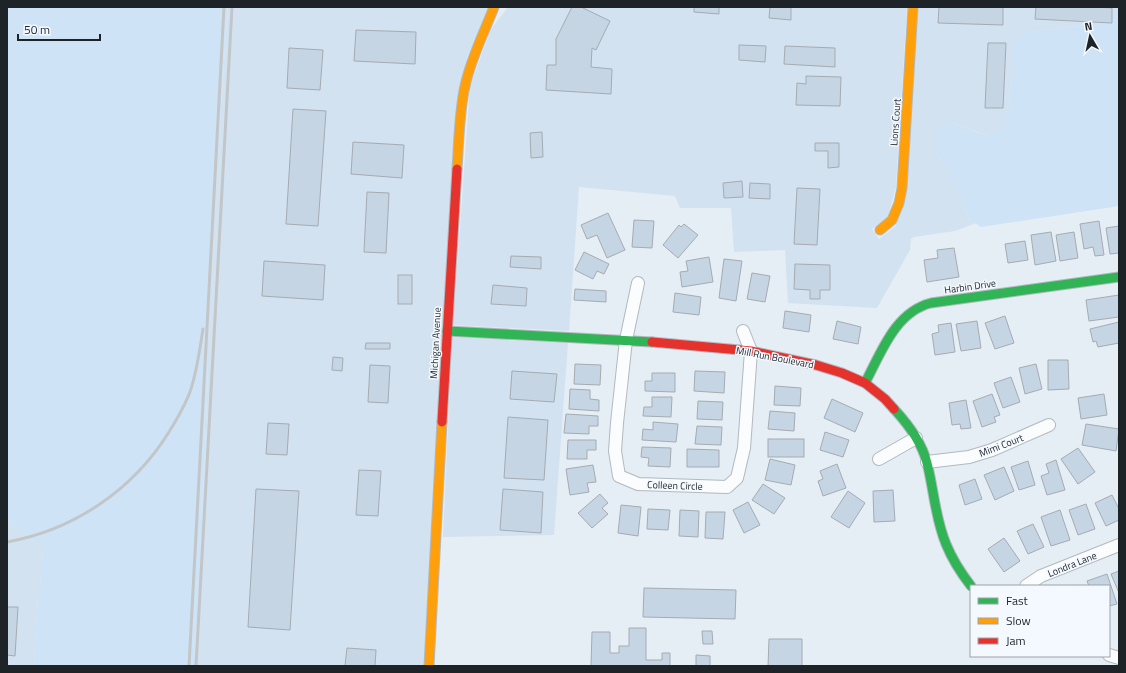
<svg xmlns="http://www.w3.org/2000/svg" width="1126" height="673" font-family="'Titillium Web',sans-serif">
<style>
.built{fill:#d3e2f0}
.green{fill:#cee3f6}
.building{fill:#c6d5e4;stroke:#a5abb1}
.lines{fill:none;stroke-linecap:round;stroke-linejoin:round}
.street-casing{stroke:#b2b9bf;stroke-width:14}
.fast-casing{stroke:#b2b9bf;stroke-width:11}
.slow-casing{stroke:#b2b9bf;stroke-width:11}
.jam-casing{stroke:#b2b9bf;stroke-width:11}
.street{stroke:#fbfcfe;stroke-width:12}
.fast{stroke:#30b455;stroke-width:9}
.slow{stroke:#ff9f0a;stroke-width:9}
.jam{stroke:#e5322d;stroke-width:9}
.rail{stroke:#c3c6c8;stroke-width:3}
.labels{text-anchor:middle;stroke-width:3;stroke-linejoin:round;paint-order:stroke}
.street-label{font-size:10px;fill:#1e2328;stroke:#f3f9ff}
</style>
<rect width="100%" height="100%" fill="#e5edf5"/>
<g class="built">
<polygon points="228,7 488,7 467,58 424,666 197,666 208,371 204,343"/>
<polygon points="508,7 907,7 896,187 888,216 872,229 879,239 896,226 918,7 1112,7 1112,15 1080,26 1028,32 1013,39 1013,69 1009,102 1002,129 986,135 948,121 935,149 953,183 969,219 976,223 955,231 914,237 911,239 910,250 877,308 788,303 785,250 734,252 731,208 680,208 675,196 579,187 569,331 453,325 470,86 491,29"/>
<polygon points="452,337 568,343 554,535 443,537"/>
<polygon points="7,521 43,547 40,589 38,594 34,666 7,666"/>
</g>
<g class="green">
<polygon points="7,7 228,7 204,343 208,370 197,666 34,666 38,594 40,589 43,547 7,521"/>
<polygon points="1112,7 1119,7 1119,206 981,227 969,219 953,183 935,149 937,130 948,121 985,135 1002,129 1009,102 1013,69 1013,39 1028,32 1080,26 1112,15"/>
</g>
<g class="building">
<polygon points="572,7 581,7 610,21 596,50 592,48 591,67 612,69 611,94 546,90 547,65 556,65 556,39"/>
<polygon points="694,7 719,7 719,14 694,12"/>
<polygon points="770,7 791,7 791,20 769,18"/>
<polygon points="939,7 1003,7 1003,25 938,23"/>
<polygon points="1036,7 1095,7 1112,8 1112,23 1035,19"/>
<polygon points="356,30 416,32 415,64 354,61"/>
<polygon points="988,43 1006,43 1003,108 985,108"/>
<polygon points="739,45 766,46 765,62 739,60"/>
<polygon points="785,46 835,48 835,67 784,64"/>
<polygon points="289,48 323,50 320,90 287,88"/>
<polygon points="806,76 841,77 840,106 796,105 797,83 806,84"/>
<polygon points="293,109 326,111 318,226 286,224"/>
<polygon points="542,132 543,157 531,158 530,133"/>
<polygon points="353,142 404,145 402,178 351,174"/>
<polygon points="815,143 839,143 839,167 828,168 828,151 815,151"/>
<polygon points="742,181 743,197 724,198 723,183"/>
<polygon points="750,183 770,184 770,199 749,198"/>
<polygon points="797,188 820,189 817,245 794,244"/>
<polygon points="367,192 389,193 386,253 364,252"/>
<polygon points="608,213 625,250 607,258 597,235 587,239 581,225"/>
<polygon points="634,220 654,221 652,248 632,247"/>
<polygon points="1099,221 1104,255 1095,256 1093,247 1084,249 1080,224"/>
<polygon points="684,224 698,235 678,258 663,245 679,225 681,227"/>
<polygon points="1119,226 1119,253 1110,254 1106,228"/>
<polygon points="1051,232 1056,261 1035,265 1031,235"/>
<polygon points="1074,232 1078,258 1060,261 1056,235"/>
<polygon points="1025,241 1028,260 1008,263 1005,244"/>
<polygon points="954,248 959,277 927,282 924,260 938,258 937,250"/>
<polygon points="584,252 609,264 604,274 597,271 593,279 575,270"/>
<polygon points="511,256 541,257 541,269 510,267"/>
<polygon points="709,257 713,282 682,287 680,272 688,271 686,261"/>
<polygon points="724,259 742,261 736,301 719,298"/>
<polygon points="264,261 325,265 323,300 262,296"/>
<polygon points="795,264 830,265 830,290 820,290 820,299 810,299 810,290 794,289"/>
<polygon points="752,273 770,276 765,302 747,299"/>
<rect x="398" y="275" width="14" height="29"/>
<polygon points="493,285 527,288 526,306 491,304"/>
<polygon points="575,289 606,291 606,302 574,300"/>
<polygon points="675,293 701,297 699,315 673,312"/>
<polygon points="1119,295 1119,317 1089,321 1086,300"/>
<polygon points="785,311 811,315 809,332 783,328"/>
<polygon points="1005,316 1014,343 995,349 985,323"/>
<polygon points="837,321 861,327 858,344 833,339"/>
<polygon points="977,321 981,348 961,351 956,324"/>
<polygon points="1119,322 1119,343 1098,347 1096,341 1093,342 1090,329"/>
<polygon points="951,323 955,352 935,355 932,334 939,332 938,325"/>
<polygon points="366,343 390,343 390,349 365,349"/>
<polygon points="333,357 343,358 342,371 332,370"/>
<polygon points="1048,360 1068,360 1069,389 1048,390"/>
<polygon points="575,364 601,365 600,385 574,384"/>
<polygon points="1036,364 1042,389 1025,394 1019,368"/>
<polygon points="370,365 390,366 388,403 368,402"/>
<polygon points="512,371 557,374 554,402 510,399"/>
<polygon points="695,371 725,372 724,393 694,391"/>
<polygon points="652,373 675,373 675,392 645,391 645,381 652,381"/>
<polygon points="1011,377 1020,402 1003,408 994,383"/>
<polygon points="775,386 801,388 800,406 774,405"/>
<polygon points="570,389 590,390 590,399 599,400 599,411 569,409"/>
<polygon points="992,394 1000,415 994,417 996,422 982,427 973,401"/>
<polygon points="1104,394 1107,415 1081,419 1078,398"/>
<polygon points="652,397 672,397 671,417 643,416 644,407 652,407"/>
<polygon points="832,399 863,413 855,432 824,418"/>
<polygon points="966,400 971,428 961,429 960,424 952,425 949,403"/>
<polygon points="698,401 723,402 722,420 697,419"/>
<polygon points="770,411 795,413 794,431 768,429"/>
<polygon points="566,414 598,416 598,426 589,426 589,434 564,433"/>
<polygon points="508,417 548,420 544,480 504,478"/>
<polygon points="653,422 678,424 676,442 642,440 643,429 653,430"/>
<polygon points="268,423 289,424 287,455 266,454"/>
<polygon points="1086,424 1119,429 1116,451 1082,445"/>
<polygon points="697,426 722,427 721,445 695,444"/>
<polygon points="825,432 849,440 843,457 820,450"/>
<rect x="768" y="439" width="36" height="18"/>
<polygon points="568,440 596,440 596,450 587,450 587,459 567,459"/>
<polygon points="642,447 671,448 670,467 648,466 649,458 641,457"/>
<polygon points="1078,448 1095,472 1078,484 1061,459"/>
<polygon points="687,449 719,450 719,467 687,467"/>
<polygon points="770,459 795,465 791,485 765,480"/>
<polygon points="1056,460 1065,490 1047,495 1041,476 1049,473 1046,464"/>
<polygon points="1028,461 1035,485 1019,490 1011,467"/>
<polygon points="837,464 846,488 823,496 818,481 823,479 820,471"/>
<polygon points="593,465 596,482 587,483 589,492 570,495 566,469"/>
<polygon points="1004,467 1014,491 995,500 984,475"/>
<polygon points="359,470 381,471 378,516 356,515"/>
<polygon points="975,479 982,499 965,505 959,485"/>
<polygon points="763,484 785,498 774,514 752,500"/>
<polygon points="256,489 299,491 290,630 248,627"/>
<polygon points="503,489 543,492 541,533 500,530"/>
<polygon points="893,490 895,521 874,522 873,491"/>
<polygon points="848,491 865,503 849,528 831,517"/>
<polygon points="600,494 608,503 602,508 608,514 592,528 578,513"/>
<polygon points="1112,495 1119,509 1119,520 1106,526 1095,503"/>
<polygon points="748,502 760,525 744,533 733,510"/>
<polygon points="1086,504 1095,529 1078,535 1069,510"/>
<polygon points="621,505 641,507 638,536 618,533"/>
<polygon points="648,509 670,510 668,530 647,529"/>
<polygon points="680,510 699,511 698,537 679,536"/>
<polygon points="1060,510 1070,540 1051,546 1041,517"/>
<polygon points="706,512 725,512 723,539 705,538"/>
<polygon points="1033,524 1044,547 1028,554 1017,531"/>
<polygon points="1004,538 1020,561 1004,572 988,549"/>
<polygon points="1119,571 1119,593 1111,574"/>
<polygon points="1107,574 1117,604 1109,606 1109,586 1089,586 1087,581"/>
<polygon points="644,588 736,590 735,619 643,617"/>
<polygon points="7,607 18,607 15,656 7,655"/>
<polygon points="629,628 646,628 646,660 662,660 662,653 670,653 670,666 591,666 592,632 610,632 610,653 619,653 619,646 629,646"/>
<polygon points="702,631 712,631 713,644 703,644"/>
<polygon points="769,639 802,639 802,666 768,666"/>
<polygon points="347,648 376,650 375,666 345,666"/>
<polygon points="696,655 710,656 710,666 696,666"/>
</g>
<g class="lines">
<g class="street-casing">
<g id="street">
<polyline points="638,283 626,340 617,423 615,451 619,476 638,484 727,487 737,478 744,448 751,351 743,331"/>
<polyline points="879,459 916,438"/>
<polyline points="927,462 969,457 992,450 1049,425"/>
<polyline points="1026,586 1041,576 1119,545"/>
<polyline points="1109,655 1119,658"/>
</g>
</g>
<g class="fast-casing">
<g id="fast">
<polyline points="447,331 652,342"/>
<path d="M865,383c16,-30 30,-71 66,-80l188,-26"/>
<path d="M894,409c14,15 28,34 33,54 7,27 8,55 19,81 6,15 15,29 25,42"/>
</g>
</g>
<g class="slow-casing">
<g id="slow">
<path d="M457,169c2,-28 2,-56 8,-83 6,-28 19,-53 29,-79"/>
<polyline points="880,230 892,220 899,203 902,188 913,7"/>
<polyline points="429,666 442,422"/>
</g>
</g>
<g class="jam-casing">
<g id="jam">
<polyline points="652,342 751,351 816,365 842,373 865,383 885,399 894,409"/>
<polyline points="442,422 457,169"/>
</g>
</g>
<use href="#street" class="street"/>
<use href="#fast" class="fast"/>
<use href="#slow" class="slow"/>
<use href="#jam" class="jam"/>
<g class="rail">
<path d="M7,542c67,-12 126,-52 162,-110 8,-13 17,-28 22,-43 6,-19 9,-40 12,-60"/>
<polyline points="189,666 224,7"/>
<polyline points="196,666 232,7"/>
</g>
</g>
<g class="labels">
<g class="street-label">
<text transform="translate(895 122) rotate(-86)" y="4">Lions Court</text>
<text transform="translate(970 286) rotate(-8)" y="4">Harbin Drive</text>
<text transform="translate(435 343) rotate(-87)" y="4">Michigan Avenue</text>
<text transform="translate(775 357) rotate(11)" y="4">Mill Run Boulevard</text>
<text transform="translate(1001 445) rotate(-21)" y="4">Mimi Court</text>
<text transform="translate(675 485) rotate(2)" y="4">Colleen Circle</text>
<text transform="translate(1072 564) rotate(-22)" y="4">Londra Lane</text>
</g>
</g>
<rect width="1126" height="673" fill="none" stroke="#1e2328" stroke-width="16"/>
<rect x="970" y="585" width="140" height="72" fill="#f3f9ff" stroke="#9ea3a9"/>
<rect x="978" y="598" width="20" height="6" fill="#30b455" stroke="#9ea3a9"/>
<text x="1006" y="605" font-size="12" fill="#1e2328">Fast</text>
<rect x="978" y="618" width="20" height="6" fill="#ff9f0a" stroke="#9ea3a9"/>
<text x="1006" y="625" font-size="12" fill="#1e2328">Slow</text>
<rect x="978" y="638" width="20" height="6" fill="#e5322d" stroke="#9ea3a9"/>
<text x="1006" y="645" font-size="12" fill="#1e2328">Jam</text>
<g transform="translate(1090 36) rotate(351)" stroke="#f3f9ff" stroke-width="3" paint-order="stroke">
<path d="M0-3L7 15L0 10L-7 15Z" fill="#1e2328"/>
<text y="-6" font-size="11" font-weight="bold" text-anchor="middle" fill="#1e2328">N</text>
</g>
<path d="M18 34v6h82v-6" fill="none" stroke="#1e2328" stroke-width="2"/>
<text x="24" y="34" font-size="12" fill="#1e2328" stroke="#f3f9ff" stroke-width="3" paint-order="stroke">50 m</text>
</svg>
